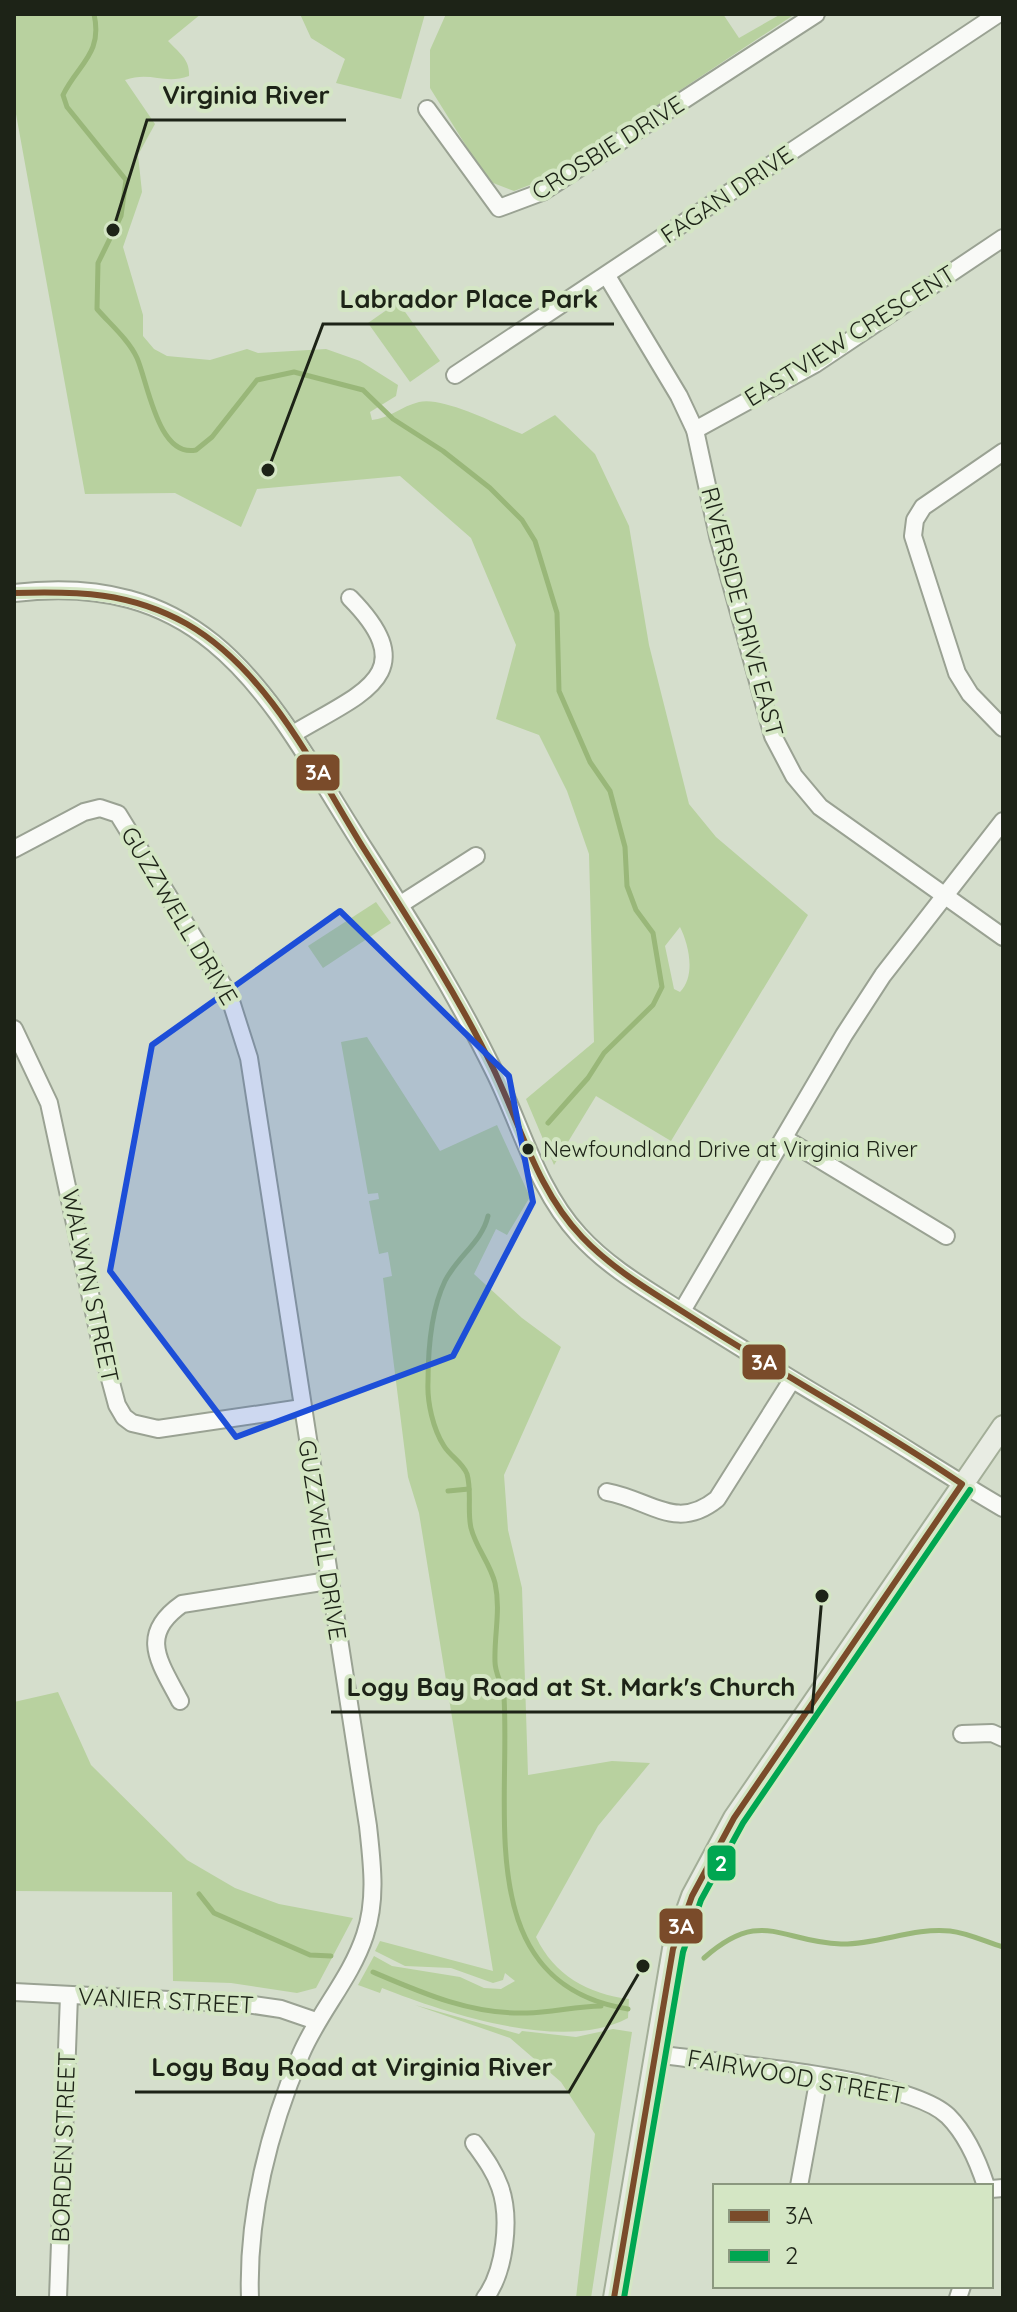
<svg xmlns="http://www.w3.org/2000/svg" width="1017" height="2312" font-family="Quicksand,sans-serif">
<style>
.green{fill:#b8d19f;fill-rule:evenodd}
.lines{fill:none;stroke-linecap:round;stroke-linejoin:round}
.stream{stroke:#99b779;stroke-width:5}
.minor-casing{stroke:#9aa293;stroke-width:20}
.major-casing{stroke:#a3ae98;stroke-width:24}
.minor{stroke:#f9faf7;stroke-width:16}
.major{stroke:#e8ece3;stroke-width:20}
.bus-1-casing{stroke:#d4e6c4;stroke-width:12}
.bus-2-casing{stroke:#d4e6c4;stroke-width:12}
.bus-1{stroke:#7a4b2a;stroke-width:6}
.bus-2{stroke:#00a651;stroke-width:6}
.marked{fill:#1d4ed8;fill-opacity:0.2;stroke:#1d4ed8;stroke-width:6;stroke-linejoin:round}
.bus-dot{fill:#1d2317;stroke:#d4e6c4;stroke-width:3}
.labels{text-anchor:middle;stroke-width:8;stroke-linejoin:round;paint-order:stroke}
.bus-label{font-size:22px;fill:#1d2317;stroke:#d4e6c4;text-anchor:start}
.street-label{font-size:24px;fill:#1d2317;stroke:#d4e6c4}
.leader{fill:none;stroke:#1d2317;stroke-width:3}
.callout-dot{fill:#1d2317;stroke:#d4e6c4;stroke-width:3}
.callout-label{font-size:26px;text-anchor:middle;font-weight:bold;fill:#1d2317;stroke:#d4e6c4;stroke-width:8;stroke-linejoin:round;paint-order:stroke}
.line-badge{stroke:#d4e6c4;stroke-width:3}
.badge-label{font-size:22px;text-anchor:middle;font-weight:bold;fill:#fff}
</style>
<rect width="100%" height="100%" fill="#d5decc"/>
<g class="green">
<path d="M14,14h187l-33,27c11,12 22,18 21,35 -25,9 -38,-5 -64,4l30,44 -17,31 4,37 -19,55 20,68v21l11,13 13,7 43,4 37,-11 11,4 68,-4 34,12 38,24 -2,11 -26,16 2,8c16,-1 30,-14 47,-18 24,-6 79,23 103,32l33,-19 40,39 34,72 20,119 40,159 27,33 92,78 -137,226 -75,-45 -42,69 -28,-66 68,-57 -5,-188 -22,-63 -28,-56 -43,-16 20,-74 -45,-107 -71,-62 -143,13 -16,38 -66,-34 -90,1 -71,-391zM680,927c9,18 16,49 0,65l-6,-3 -9,-43z"/>
<polygon points="300,14 425,14 401,99 336,83 345,59 311,38"/>
<polygon points="446,14 723,14 739,38 781,14 795,14 548,178 514,191 488,181 430,88 430,50"/>
<polygon points="398,302 440,361 410,382 368,323"/>
<polygon points="376,902 391,923 323,968 308,946"/>
<path d="M367,1037l73,114 57,-26 33,72 -23,38 -11,-6 -22,45 48,44 39,29 -57,128 4,55 14,58 6,187 84,-14 38,2 -52,63 -62,111c18,38 52,57 93,62l-1,19c-65,35 -182,-5 -246,-30l-2,5 -22,-8 16,-29 18,10 68,11 24,11 17,1 14,-8 -10,-8 -2,7 -10,3 -42,-15 -46,-2 -30,-15 5,-10 113,30 -74,-458 -11,-36 -25,-199 9,-2 -4,-24 -9,2 -10,-53 10,-2 -1,-6 -10,1 -27,-152z"/>
<polygon points="58,1692 91,1765 187,1860 235,1888 279,1904 353,1918 316,1988 297,1993 231,1983 173,1981 172,1892 14,1891 14,1702"/>
<polygon points="415,2005 519,2034 522,2031 576,2037 613,2029 632,2032 591,2298 576,2298 595,2134 561,2082 510,2038"/>
</g>
<g class="lines">
<g class="stream">
<path d="M94,14c9,40 -16,50 -31,81l4,12 59,73 -5,36 -23,47 -1,46c13,15 32,31 40,49 11,25 21,100 59,92l16,-13 45,-57 37,-8 69,18 30,29 50,32 47,37 32,32 13,21 22,72 2,78 31,71 20,29 15,56 2,39 9,24 17,23 9,54 -9,18 -49,48 -16,25 -40,45"/>
<path d="M488,1216c-6,26 -31,41 -43,65 -14,29 -17,69 -17,101 -1,20 5,47 16,64 6,10 19,17 23,28 5,17 0,37 4,54 5,20 19,35 24,55 6,27 -1,52 0,79 0,12 8,23 9,35 7,114 -33,287 124,312"/>
<polyline points="448,1491 469,1489"/>
<polyline points="199,1894 214,1913 310,1955 331,1956"/>
<path d="M704,1958c58,-51 76,-16 137,-14 36,1 73,-17 109,-13 18,2 36,11 53,16"/>
<path d="M373,1972c49,21 99,43 154,41 24,0 49,-7 74,-7"/>
</g>
<g class="minor-casing">
<g id="minor">
<polyline points="427,109 499,208 542,192 816,14"/>
<polyline points="607,276 679,396 695,430 718,536 773,736 794,776 820,807 1003,937"/>
<polyline points="455,375 998,14"/>
<polyline points="695,430 815,364 1003,238"/>
<polyline points="1003,452 923,507 915,520 913,536 957,673 970,694 1003,728"/>
<path d="M14,593c202,-24 259,113 351,257 46,72 91,144 129,221 28,56 42,117 85,164 29,32 66,53 102,76 51,31 101,63 152,93 58,34 113,71 170,104"/>
<path d="M293,734c66,-40 133,-59 57,-136"/>
<path d="M14,849l70,-37 16,-4 18,6 111,181 20,63 119,768c4,37 9,73 -3,109 -14,43 -46,77 -64,119 -32,75 -54,162 -51,244"/>
<polyline points="401,904 476,856"/>
<polyline points="14,1029 49,1103 102,1349 117,1405 124,1417 132,1423 158,1429 302,1408"/>
<polyline points="784,1138 946,1236"/>
<polyline points="682,1311 844,1035 883,975 1003,821"/>
<path d="M607,1492c44,8 69,40 110,7l75,-119"/>
<path d="M180,1701c-21,-40 -42,-66 2,-97l146,-23"/>
<polyline points="962,1734 992,1733 1003,1738"/>
<polyline points="14,1992 247,2004 281,2009 316,2021"/>
<path d="M655,2054c62,9 253,23 293,62 19,19 30,45 38,70"/>
<path d="M474,2143c10,14 20,27 26,44 11,31 5,85 -15,111"/>
<polyline points="799,2186 819,2077"/>
<polyline points="991,2189 1003,2188"/>
<polyline points="58,2298 69,1995"/>
<polyline points="958,2298 962,2286"/>
</g>
</g>
<g class="major-casing">
<polyline id="major" points="614,2298 673,1949 692,1896 734,1818 1003,1426"/>
</g>
<use href="#minor" class="minor"/>
<use href="#major" class="major"/>
<g class="bus-1-casing">
<path id="bus-1" d="M14,593c64,-2 116,-1 173,31 82,47 129,148 177,225 45,71 92,143 129,219 28,58 44,122 89,169 33,35 77,59 117,85 87,55 178,104 263,162l-228,334 -42,78 -19,53 -59,349"/>
</g>
<g class="bus-2-casing">
<polyline id="bus-2" points="624,2298 683,1952 701,1900 743,1823 970,1490"/>
</g>
<use href="#bus-1" class="bus-1"/>
<use href="#bus-2" class="bus-2"/>
</g>
<path class="marked" d="M340,911l169,165 24,126 -80,154 -217,81 -126,-166 42,-226z"/>
<circle class="bus-dot" cx="528" cy="1149" r="7"/>
<g class="labels">
<g class="bus-label">
<text x="543" y="1157">Newfoundland Drive at Virginia River</text>
</g>
<g class="street-label">
<text transform="translate(608 148) rotate(-32)" y="8">CROSBIE DRIVE</text>
<text transform="translate(727 195) rotate(-34)" y="8">FAGAN DRIVE</text>
<text transform="translate(850 336) rotate(-32)" y="8">EASTVIEW CRESCENT</text>
<text transform="translate(742 612) rotate(75)" y="8">RIVERSIDE DRIVE EAST</text>
<text transform="translate(179 916) rotate(59)" y="8">GUZZWELL DRIVE</text>
<text transform="translate(90 1286) rotate(78)" y="8">WALWYN STREET</text>
<text transform="translate(322 1540) rotate(81)" y="8">GUZZWELL DRIVE</text>
<text transform="translate(166 2001) rotate(3)" y="8">VANIER STREET</text>
<text transform="translate(796 2077) rotate(10)" y="8">FAIRWOOD STREET</text>
<text transform="translate(64 2147) rotate(-88)" y="8">BORDEN STREET</text>
</g>
</g>
<path class="leader" d="M113 230L147 120H346M268 470L323 324H614M822 1596L812 1712H331M643 1966L569 2092H135"/>
<g class="callout-dot">
<circle cx="113" cy="230" r="8"/>
<circle cx="268" cy="470" r="8"/>
<circle cx="822" cy="1596" r="8"/>
<circle cx="643" cy="1966" r="8"/>
</g>
<g class="callout-label">
<text x="246" y="104">Virginia River</text>
<text x="469" y="308">Labrador Place Park</text>
<text x="571" y="1696">Logy Bay Road at St. Mark's Church</text>
<text x="352" y="2076">Logy Bay Road at Virginia River</text>
</g>
<g class="line-badge">
<rect x="295" y="753" width="46" height="39" rx="8" fill="#7a4b2a"/>
<rect x="741" y="1343" width="46" height="38" rx="8" fill="#7a4b2a"/>
<rect x="706" y="1844" width="31" height="38" rx="8" fill="#00a651"/>
<rect x="658" y="1907" width="46" height="38" rx="8" fill="#7a4b2a"/>
</g>
<g class="badge-label">
<text x="318" y="780">3A</text>
<text x="764" y="1370">3A</text>
<text x="721" y="1871">2</text>
<text x="681" y="1934">3A</text>
</g>
<rect width="1017" height="2312" fill="none" stroke="#1d2317" stroke-width="32"/>
<rect x="713" y="2184" width="280" height="104" fill="#d4e6c4" stroke="#8b987f" stroke-width="2"/>
<rect x="729" y="2210" width="40" height="12" fill="#7a4b2a" stroke="#8b987f" stroke-width="2"/>
<text x="785" y="2224" font-size="24" fill="#1d2317">3A</text>
<rect x="729" y="2250" width="40" height="12" fill="#00a651" stroke="#8b987f" stroke-width="2"/>
<text x="785" y="2264" font-size="24" fill="#1d2317">2</text>
</svg>
